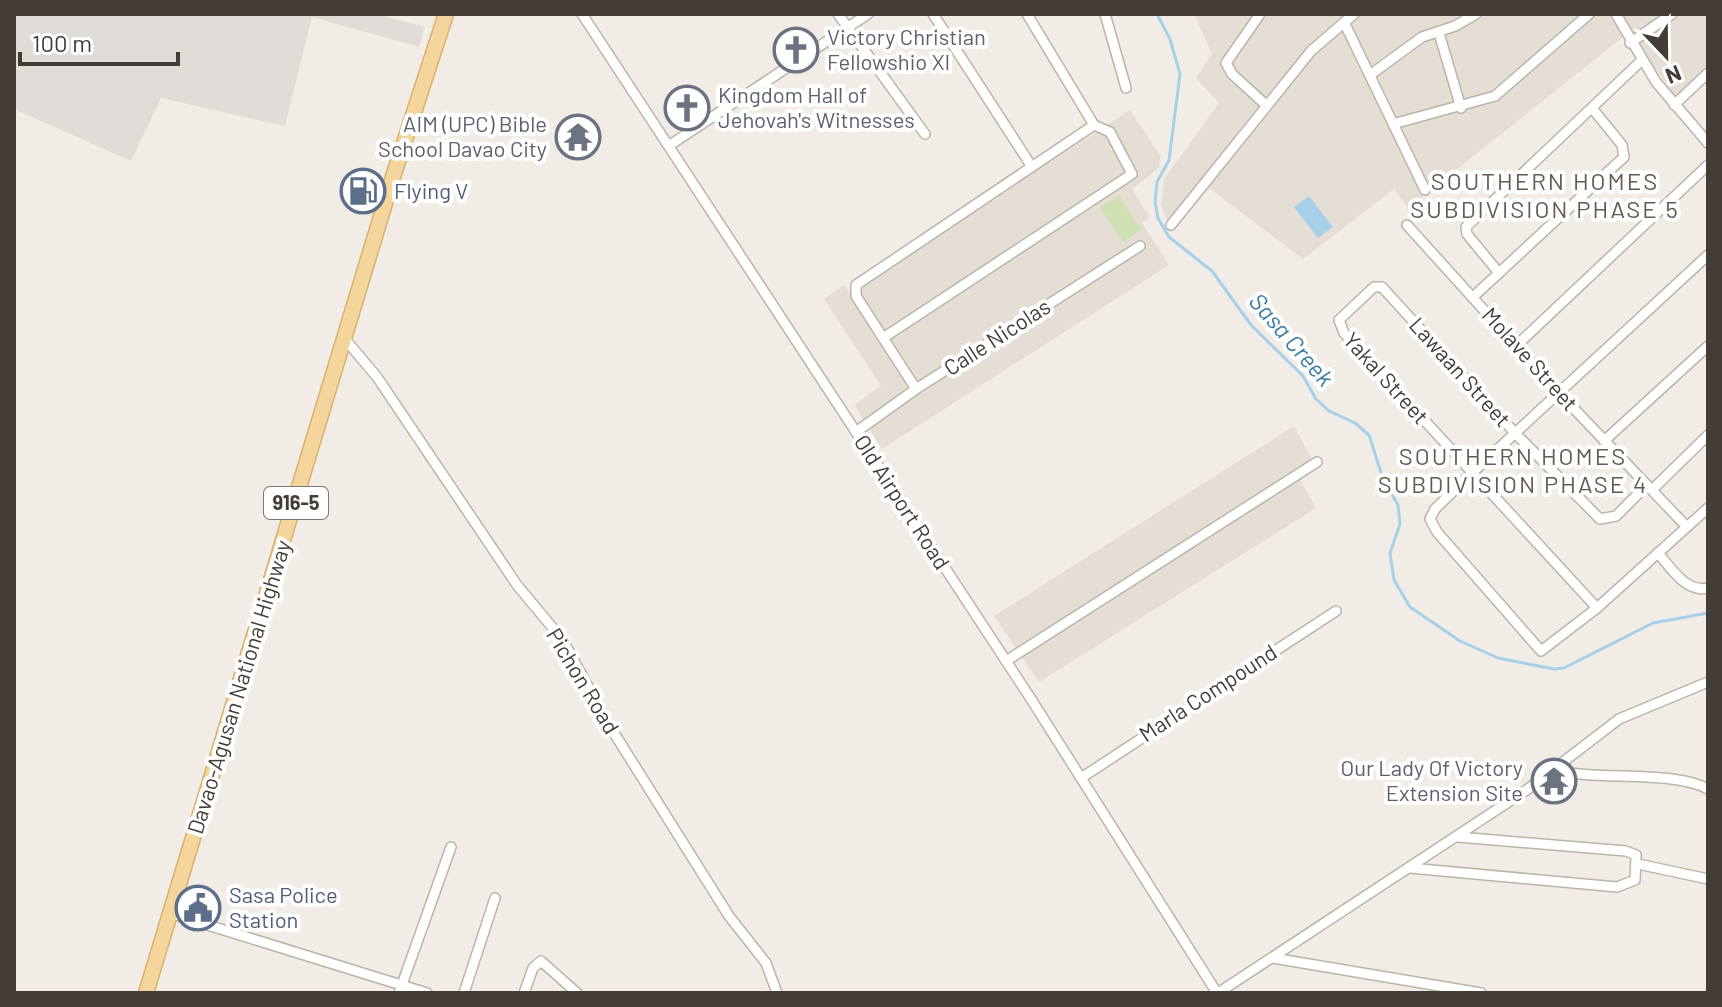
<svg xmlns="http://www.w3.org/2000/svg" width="1722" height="1007" font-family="Barlow,sans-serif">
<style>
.residential{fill:#e4ded4}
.industrial{fill:#e0dcd7}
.green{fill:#cfe1b2}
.water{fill:#a7d1e8}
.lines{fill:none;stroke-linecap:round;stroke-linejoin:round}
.stream{stroke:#a7d1e8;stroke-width:3}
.street-casing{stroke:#bbb4a9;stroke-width:12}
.primary-casing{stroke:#d7b26e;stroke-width:17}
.street{stroke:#fff;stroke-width:9}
.primary{stroke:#f4d69c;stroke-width:14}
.labels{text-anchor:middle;stroke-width:8;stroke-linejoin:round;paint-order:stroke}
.shield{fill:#fff;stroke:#7b7772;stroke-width:2}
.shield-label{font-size:20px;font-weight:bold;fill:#433d36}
.worship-label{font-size:22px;fill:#5b616d;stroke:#fff;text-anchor:start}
.service-label{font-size:22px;fill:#4e5e75;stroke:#fff;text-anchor:start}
.street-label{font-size:22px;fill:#433d36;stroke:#fff}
.neighbourhood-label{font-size:24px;letter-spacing:2px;fill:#645a4e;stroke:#fff}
.water-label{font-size:24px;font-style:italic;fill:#3a7ca3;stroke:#fff}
</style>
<rect width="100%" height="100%" fill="#f1ede6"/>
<g class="residential">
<polygon points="1194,14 1611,14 1623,37 1408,208 1394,189 1303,259 1209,188 1174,230 1166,219 1161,205 1164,179 1219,103 1196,78 1212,54"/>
<polygon points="1621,14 1664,14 1632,36"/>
<polygon points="1679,14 1708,14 1708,67 1676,97 1637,44"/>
<polygon points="1130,110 1160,155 1159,168 1132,189 1150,217 1142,223 1169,265 882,449 854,405 881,386 824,299 844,285 850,293"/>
<polygon points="1294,426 1313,461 1301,481 1316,508 1039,682 994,616"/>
</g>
<polygon class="industrial" points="14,14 378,14 424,27 419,47 312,17 285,126 161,98 131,161 14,109"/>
<polygon class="green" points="1119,195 1141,230 1123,242 1100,207"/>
<polygon class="water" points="1309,196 1333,227 1318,238 1294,207"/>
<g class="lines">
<polyline class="stream" points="1157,14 1170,39 1180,74 1169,160 1157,182 1155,202 1158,218 1169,237 1212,271 1251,325 1303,376 1316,399 1329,411 1355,423 1369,435 1383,479 1398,505 1400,524 1390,553 1394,580 1410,607 1460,641 1498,658 1554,669 1564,668 1653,623 1708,613"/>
<g class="street-casing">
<g id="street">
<polyline points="582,14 1031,699 1217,993"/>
<polyline points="838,14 925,134"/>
<polyline points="933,14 1032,167"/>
<polyline points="1105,14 1126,88"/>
<polyline points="1260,14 1226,63 1232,74 1266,105"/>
<polyline points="1616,14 1656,82 1708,143"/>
<polyline points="1344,22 1425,190"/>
<polyline points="1439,33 1461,108"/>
<polyline points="1630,43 1672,14"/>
<polyline points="1370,75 1422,37 1455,26 1476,14"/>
<polyline points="1674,105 1708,73"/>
<polyline points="1393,124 1495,96 1589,14"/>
<polyline points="670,145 868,14"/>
<polyline points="1171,225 1311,51 1354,14"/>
<polyline points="1407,225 1558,392 1687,527"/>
<polyline points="1708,255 1473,472 1435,509 1430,519 1437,532 1541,651 1597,608 1708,508"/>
<polyline points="1499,273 1467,234 1466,227 1641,61"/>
<polyline points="1473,297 1624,157 1622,145 1592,108"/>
<polyline points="883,338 1132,174 1110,132 1094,125 1027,14"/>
<polyline points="345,339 377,377 517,585 562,639 609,725 729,916 766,963 777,993"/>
<polyline points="1517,345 1708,165"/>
<polyline points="916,389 856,296 856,285 1094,125"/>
<polyline points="856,432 916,389 1140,246"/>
<polyline points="1604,441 1708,346"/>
<polyline points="1652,490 1708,435"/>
<path d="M1658,553c13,15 28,40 50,35"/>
<polyline points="1597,608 1344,333 1339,320 1374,287 1382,287 1515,433 1600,519 1616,516 1647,485"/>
<polyline points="1006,661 1317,462"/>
<path d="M1554,770c43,11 120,0 154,19"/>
<polyline points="1081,778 1336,611"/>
<polyline points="1638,864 1708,879"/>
<polyline points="1410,868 1617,887 1635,880 1636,855 1626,851 1458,837"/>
<polyline points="169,913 427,993"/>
<polyline points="1273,958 1481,993"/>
<polyline points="399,993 451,847"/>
<polyline points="464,993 495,898"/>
<polyline points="524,993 533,968 541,961 577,993"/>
<polyline points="1218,993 1528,789 1619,719 1708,682"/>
</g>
</g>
<g class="primary-casing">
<polyline id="primary" points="146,993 392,180 446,14"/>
</g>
<use href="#street" class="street"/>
<use href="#primary" class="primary"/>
</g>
<defs>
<g id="church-ring" transform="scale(2.3)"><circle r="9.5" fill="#fff" stroke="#6b7280" stroke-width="1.5"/><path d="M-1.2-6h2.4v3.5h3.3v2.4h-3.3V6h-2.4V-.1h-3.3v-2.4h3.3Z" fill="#6b7280"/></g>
<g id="temple-ring" transform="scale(2.3)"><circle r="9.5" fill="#fff" stroke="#6b7280" stroke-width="1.5"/><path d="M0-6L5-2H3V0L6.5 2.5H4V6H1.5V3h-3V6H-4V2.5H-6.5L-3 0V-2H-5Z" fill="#6b7280"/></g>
<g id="fuel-ring" transform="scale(2.3)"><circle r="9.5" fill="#fff" stroke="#5c6f8a" stroke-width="1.5"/><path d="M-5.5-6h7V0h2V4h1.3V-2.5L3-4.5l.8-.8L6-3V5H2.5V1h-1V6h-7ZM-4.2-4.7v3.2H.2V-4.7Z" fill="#5c6f8a"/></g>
<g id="civic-ring" transform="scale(2.3)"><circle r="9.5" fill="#fff" stroke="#5c6f8a" stroke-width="1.5"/><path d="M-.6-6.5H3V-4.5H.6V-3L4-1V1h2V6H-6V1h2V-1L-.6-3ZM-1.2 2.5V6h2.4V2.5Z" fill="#5c6f8a"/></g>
</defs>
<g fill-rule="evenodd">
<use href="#church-ring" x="796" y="50"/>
<use href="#church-ring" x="687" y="108"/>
<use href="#temple-ring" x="578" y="137"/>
<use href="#fuel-ring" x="363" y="191"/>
<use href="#temple-ring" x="1554" y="781"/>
<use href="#civic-ring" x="198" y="908"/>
</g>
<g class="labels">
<rect class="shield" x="264" y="487" width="64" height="32" rx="6"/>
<g class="shield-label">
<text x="296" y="510">916-5</text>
</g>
<g class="worship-label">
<text x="827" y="45">Victory Christian<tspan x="827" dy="25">Fellowshio XI</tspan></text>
<text x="718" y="103">Kingdom Hall of<tspan x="718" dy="25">Jehovah's Witnesses</tspan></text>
<text x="547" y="132" text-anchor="end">AIM (UPC) Bible<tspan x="547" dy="25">School Davao City</tspan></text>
<text x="1523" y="776" text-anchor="end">Our Lady Of Victory<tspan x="1523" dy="25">Extension Site</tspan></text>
</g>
<g class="service-label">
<text x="394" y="199">Flying V</text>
<text x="229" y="903">Sasa Police<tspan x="229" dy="25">Station</tspan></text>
</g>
<g class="street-label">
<text transform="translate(997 337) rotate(-33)" y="8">Calle Nicolas</text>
<text transform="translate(1530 359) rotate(48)" y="8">Molave Street</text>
<text transform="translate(1460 372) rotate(48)" y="8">Lawaan Street</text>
<text transform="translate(1386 378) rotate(48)" y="8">Yakal Street</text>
<text transform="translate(902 502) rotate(57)" y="8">Old Airport Road</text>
<text transform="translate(583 681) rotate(59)" y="8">Pichon Road</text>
<text transform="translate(239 687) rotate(-73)" y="8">Davao-Agusan National Highway</text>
<text transform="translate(1208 693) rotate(-33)" y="8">Marla Compound</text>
</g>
<g class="neighbourhood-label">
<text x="1545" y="190">SOUTHERN HOMES<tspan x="1545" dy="28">SUBDIVISION PHASE 5</tspan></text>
<text x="1513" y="465">SOUTHERN HOMES<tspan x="1513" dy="28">SUBDIVISION PHASE 4</tspan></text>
</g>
<g class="water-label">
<text transform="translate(1291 340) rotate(49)" y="8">Sasa Creek</text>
</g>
</g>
<rect width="1722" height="1007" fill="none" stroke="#433d36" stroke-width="32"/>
<g transform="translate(1666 56) rotate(158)" stroke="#ffffff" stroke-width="6" paint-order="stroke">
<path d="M0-6L14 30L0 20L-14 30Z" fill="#433d36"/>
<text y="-12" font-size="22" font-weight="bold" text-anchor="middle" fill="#433d36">N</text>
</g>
<path d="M20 52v12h158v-12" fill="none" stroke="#433d36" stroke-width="4"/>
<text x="32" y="52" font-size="24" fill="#433d36" stroke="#ffffff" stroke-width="6" paint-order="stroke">100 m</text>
</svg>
